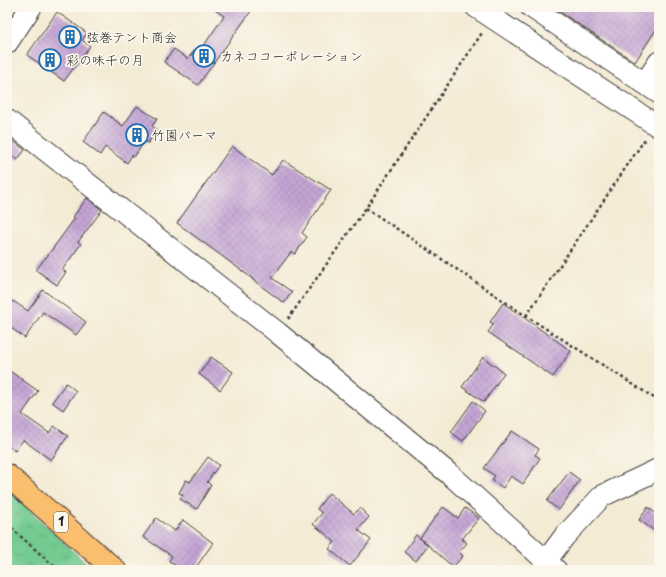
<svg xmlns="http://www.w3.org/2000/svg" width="666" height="577" font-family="'Playpen Sans','Klee One',sans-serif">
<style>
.grass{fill:url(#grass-tufts);stroke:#487456}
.building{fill:url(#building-cross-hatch)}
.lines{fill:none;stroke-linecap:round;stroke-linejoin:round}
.minor-casing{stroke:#3c3b38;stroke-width:23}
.major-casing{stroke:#3c3b38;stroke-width:24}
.path{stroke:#3c3b38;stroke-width:2.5;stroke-dasharray:3 3;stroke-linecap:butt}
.minor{stroke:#fff;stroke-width:21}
.major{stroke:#fbbd6e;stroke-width:22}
.labels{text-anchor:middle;stroke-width:3.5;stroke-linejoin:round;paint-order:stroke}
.shield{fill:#fbf7ec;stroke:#5f5e5a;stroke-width:1}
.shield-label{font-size:12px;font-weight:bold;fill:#1c1c1c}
.poi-label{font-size:13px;fill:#1c1c1c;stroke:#fbf7ec;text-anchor:start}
</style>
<defs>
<pattern id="grass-tufts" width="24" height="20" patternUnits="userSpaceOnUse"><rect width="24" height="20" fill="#73cb91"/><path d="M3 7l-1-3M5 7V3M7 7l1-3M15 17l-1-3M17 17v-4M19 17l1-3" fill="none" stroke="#63ae7c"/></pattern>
<pattern id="building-cross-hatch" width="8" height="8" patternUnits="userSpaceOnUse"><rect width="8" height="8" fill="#c4a5d5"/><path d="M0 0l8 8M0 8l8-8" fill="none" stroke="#a88db6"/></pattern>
</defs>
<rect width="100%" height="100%" fill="#fbf7ec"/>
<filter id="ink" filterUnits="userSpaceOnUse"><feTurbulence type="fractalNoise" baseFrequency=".025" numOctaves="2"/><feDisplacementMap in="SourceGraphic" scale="8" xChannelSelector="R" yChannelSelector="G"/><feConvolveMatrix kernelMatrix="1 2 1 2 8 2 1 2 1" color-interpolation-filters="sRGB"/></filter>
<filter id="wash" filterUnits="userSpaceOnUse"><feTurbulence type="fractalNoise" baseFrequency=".012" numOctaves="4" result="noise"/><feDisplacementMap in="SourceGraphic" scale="16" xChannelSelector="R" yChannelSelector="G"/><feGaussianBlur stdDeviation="0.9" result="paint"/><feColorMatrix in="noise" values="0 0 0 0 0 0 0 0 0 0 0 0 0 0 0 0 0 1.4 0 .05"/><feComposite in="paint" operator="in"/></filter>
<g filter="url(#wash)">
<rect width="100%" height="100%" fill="#f4ebd5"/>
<polygon class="grass" points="7,489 93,570 7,570"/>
<g id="blocks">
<g class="building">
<polygon points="211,7 254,7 198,85 164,62 174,49 188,59 194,51 198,54 224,16"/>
<polygon points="553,7 659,7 659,25 635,62"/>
<polygon points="57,12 87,33 82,40 90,46 64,81 27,55"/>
<polygon points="137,106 157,119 152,126 157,130 148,143 145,141 134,157 132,155 127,163 105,147 100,155 83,142 104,112 123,126"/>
<polygon points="7,136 25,150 17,160 7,152"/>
<polygon points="232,146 272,175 283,160 331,190 302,233 307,237 295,254 291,252 272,278 292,292 284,303 253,280 253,279 177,223"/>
<polygon points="87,198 102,210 78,242 81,244 62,270 66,272 57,285 36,270 45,258 46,258 75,218 73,217"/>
<polygon points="43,290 86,322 76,335 43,312 25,338 7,325 7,311 13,301 28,311"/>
<polygon points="503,303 571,351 553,377 488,332 494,324 490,322"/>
<polygon points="211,357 233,372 220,390 199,374"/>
<polygon points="483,357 504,373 484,402 462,387"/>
<polygon points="7,369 38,391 22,414 49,433 54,426 68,436 51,460 23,440 15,451 7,445"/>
<polygon points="66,383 76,391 63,410 52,402"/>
<polygon points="473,401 485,411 463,441 451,432"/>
<polygon points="512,431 539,449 535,455 540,458 523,484 511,476 503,488 492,480 495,476 484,468"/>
<polygon points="208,457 219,465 207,482 211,485 197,509 180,499 183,495 179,493 186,480 190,482"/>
<polygon points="569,472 580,480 559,510 547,501"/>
<polygon points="329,493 354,514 360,508 369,517 358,530 371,540 350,566 329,549 335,542 313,524 322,513 317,509"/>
<polygon points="443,507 458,518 465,508 479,518 462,539 467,543 459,552 463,556 453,567 420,538"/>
<polygon points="648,507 659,516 659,534 639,520"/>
<polygon points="156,518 175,531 183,520 213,543 194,570 182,570 169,561 172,556 143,537"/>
<polygon points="416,535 428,545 416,561 404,552"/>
</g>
</g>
</g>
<g filter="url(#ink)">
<use href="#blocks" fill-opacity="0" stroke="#3c3b38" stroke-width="1"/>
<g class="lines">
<g class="minor-casing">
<g id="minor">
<polyline points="476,7 659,127"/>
<polyline points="531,7 659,93"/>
<polyline points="7,43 31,7"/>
<polyline points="645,83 659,62"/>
<polyline points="7,120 278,333 453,477 556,570"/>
<polyline points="546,561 564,537 602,496 659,469"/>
</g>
</g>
<g class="major-casing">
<polyline id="major" points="7,475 115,570"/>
</g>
<g class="path">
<polyline points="366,208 526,316 659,401"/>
<polyline points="526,316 645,139"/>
<polyline points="288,319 366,208 482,33"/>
<polyline points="7,524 58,570"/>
</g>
<use href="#minor" class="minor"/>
<use href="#major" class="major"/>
</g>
</g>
<defs>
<g id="building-ring" transform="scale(1.15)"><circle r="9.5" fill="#fbf7ec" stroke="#1f6fb2" stroke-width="1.5"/><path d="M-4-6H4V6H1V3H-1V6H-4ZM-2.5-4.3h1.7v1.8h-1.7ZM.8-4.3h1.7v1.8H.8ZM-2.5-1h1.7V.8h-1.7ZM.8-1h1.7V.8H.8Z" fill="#1f6fb2"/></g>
</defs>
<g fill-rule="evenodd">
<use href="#building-ring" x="70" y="37"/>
<use href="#building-ring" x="204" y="56"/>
<use href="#building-ring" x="50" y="60"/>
<use href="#building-ring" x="137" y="135"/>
</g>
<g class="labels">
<rect class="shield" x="54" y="512" width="14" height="20" rx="3"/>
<g class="shield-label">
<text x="61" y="526">1</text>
</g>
<g class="poi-label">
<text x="86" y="42">弦巻テント商会</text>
<text x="220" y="61">カネココーポレーション</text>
<text x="66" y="65">彩の味千の月</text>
<text x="152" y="140">竹園パーマ</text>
</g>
</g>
<rect width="666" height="577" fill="none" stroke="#fbf7ec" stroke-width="24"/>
</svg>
